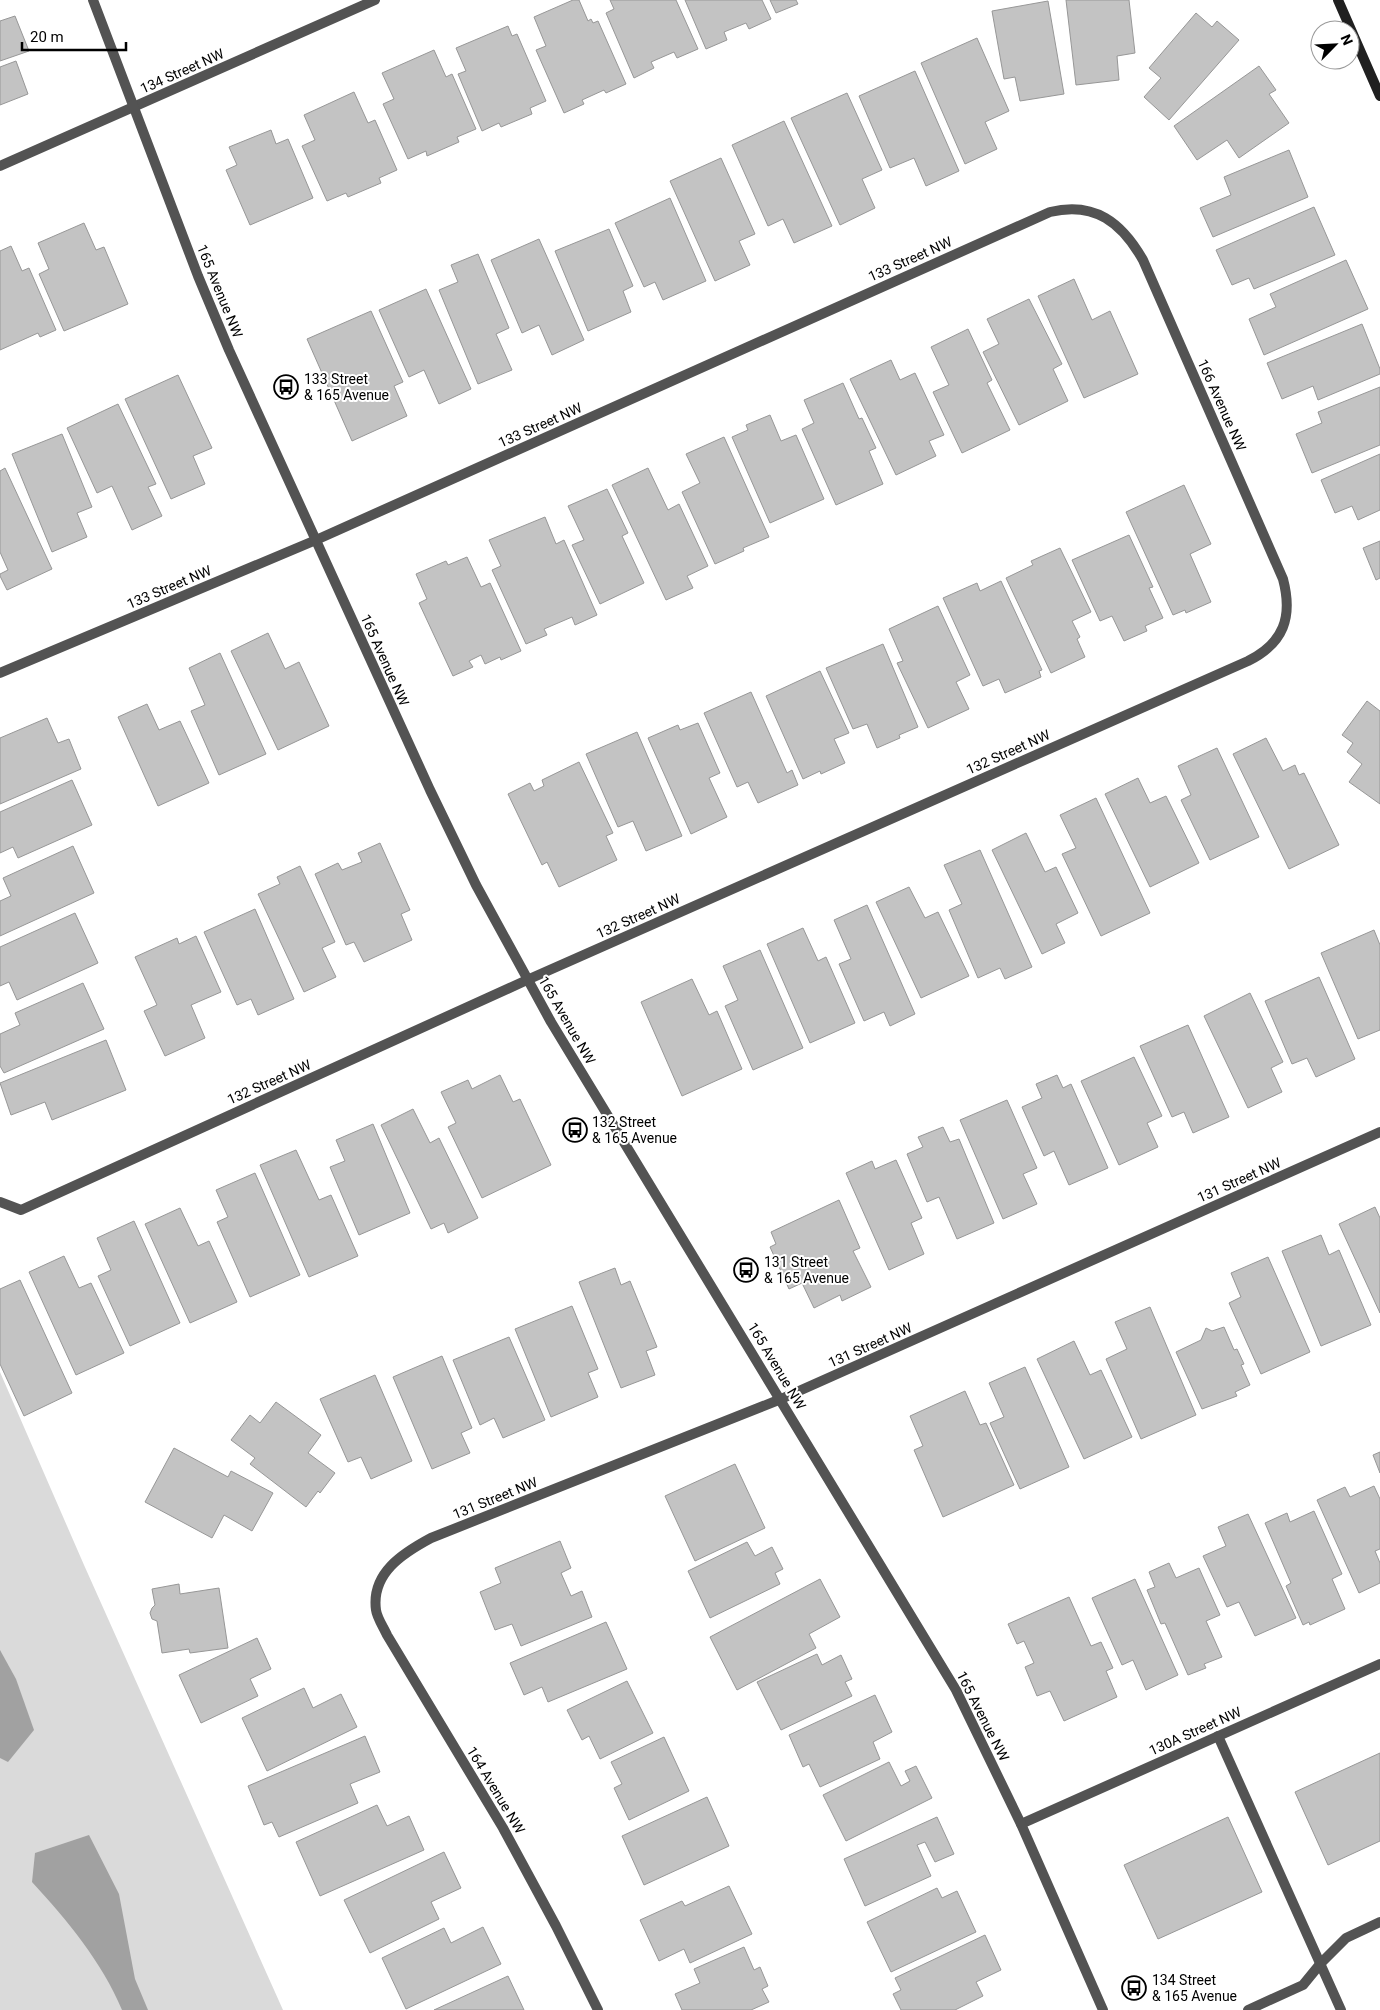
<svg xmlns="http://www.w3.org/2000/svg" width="1380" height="2010" font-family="Roboto,sans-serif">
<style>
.green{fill:#dadada}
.water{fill:#a1a1a1}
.building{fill:#c3c3c3;stroke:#979797}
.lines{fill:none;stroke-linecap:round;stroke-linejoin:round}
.service{stroke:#535353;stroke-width:10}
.minor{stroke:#535353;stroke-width:10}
.tertiary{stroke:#535353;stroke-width:10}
.secondary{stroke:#202020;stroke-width:10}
.labels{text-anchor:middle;stroke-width:4;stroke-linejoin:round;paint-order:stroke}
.street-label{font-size:14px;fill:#000;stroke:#fff}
.poi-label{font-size:14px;fill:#000;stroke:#fff;text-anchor:start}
</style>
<rect width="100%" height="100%" fill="#fff"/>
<polygon class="green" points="0,1372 84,1565 283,2010 0,2010"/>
<g class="water">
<polygon points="0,1650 16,1679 34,1730 8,1762 0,1758"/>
<path d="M89,1835l30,59 16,85 13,31h-26c-20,-48 -55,-90 -90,-128l3,-29z"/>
</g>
<g class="building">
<polygon points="573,0 579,0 588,21 591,19 593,23 598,21 626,84 606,93 604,90 582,100 584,104 564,113 536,50 546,46 534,17"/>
<polygon points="610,0 676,0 698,49 677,58 674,52 651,62 654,68 634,78 606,13 614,9"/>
<polygon points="685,0 762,0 771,19 749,29 746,23 724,32 727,40 706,49"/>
<polygon points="770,0 796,0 798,4 776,13"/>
<polygon points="1066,0 1129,0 1135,53 1117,56 1119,80 1076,85"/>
<polygon points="1048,1 1064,94 1020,101 1015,77 1004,79 992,11"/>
<polygon points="1196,13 1212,27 1217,21 1239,40 1169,120 1144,97 1161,78 1149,68"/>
<polygon points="15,16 29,51 0,61 0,21"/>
<polygon points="508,26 512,36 517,34 546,101 530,108 532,114 501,127 499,123 482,131 458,74 466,71 456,48"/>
<polygon points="977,38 1009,111 985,122 997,149 965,164 921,63"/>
<polygon points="434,50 446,77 452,74 476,129 457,137 459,142 427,156 426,151 408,159 383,104 394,99 382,73"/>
<polygon points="16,61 28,94 0,105 0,67"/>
<polygon points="1259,66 1276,90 1269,94 1289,123 1239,158 1227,140 1197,160 1174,126"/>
<polygon points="915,71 959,171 926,186 914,158 890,168 859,96"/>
<polygon points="354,92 368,123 375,120 397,170 379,178 381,183 348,197 346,193 327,201 302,146 315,140 304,115"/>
<polygon points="847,93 882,170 862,179 875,208 840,225 791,118"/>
<polygon points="784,121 832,226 794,243 783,219 768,226 732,145"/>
<polygon points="271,130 276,144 288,139 313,198 250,225 226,170 237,165 229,147"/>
<polygon points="1289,150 1308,197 1213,237 1200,208 1231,195 1224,177"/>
<polygon points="721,158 755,234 739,241 750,265 715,281 670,181"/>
<polygon points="670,198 706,281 663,300 655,282 644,287 615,223"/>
<polygon points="1314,207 1335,255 1254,289 1249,278 1232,285 1216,250"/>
<polygon points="84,223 96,250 104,247 128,304 64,331 39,274 49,269 38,243"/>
<polygon points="609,229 633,286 623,291 631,312 588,331 555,251"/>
<polygon points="539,239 584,340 552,355 539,325 522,333 491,260"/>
<polygon points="11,246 22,271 29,268 56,330 40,337 38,333 0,350 0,251"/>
<polygon points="478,254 509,328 496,334 512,370 478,384 439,290 458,282 451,265"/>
<polygon points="1346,260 1368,309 1264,355 1249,319 1276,307 1270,294"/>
<polygon points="1074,279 1092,320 1110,311 1138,374 1084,398 1038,296"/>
<polygon points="426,289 471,389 439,404 424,370 409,377 379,310"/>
<polygon points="1029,299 1062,364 1053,369 1068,401 1019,425 983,352 999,344 987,319"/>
<polygon points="371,311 403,382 394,386 407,416 352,441 307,339"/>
<polygon points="1362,324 1380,369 1380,374 1318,400 1313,386 1282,399 1267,363"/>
<polygon points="968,329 992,380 987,383 1010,430 962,453 933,392 949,385 931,347"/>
<polygon points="891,360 900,380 915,373 944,435 929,441 936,456 896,475 850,379"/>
<polygon points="178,375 212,448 193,456 205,484 171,499 125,399"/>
<polygon points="843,383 859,419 862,418 876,448 869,451 883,484 836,505 802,429 814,423 804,400"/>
<polygon points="1380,387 1380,445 1312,473 1296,434 1322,423 1318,412"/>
<polygon points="118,404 156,484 148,487 162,516 132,530 112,486 97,493 67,428"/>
<polygon points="770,415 781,441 796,435 824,499 770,523 732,437 748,430 746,425"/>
<polygon points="62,434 92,507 77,513 87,537 52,552 12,454"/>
<polygon points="724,437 769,537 743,548 744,551 715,564 682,492 700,483 686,454"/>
<polygon points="1380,454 1380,510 1358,520 1352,506 1335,513 1321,480"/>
<polygon points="5,468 52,569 7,590 0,576 0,574 8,570 0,552 0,471"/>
<polygon points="648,468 668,510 679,504 708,566 687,576 693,588 666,600 612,485"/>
<polygon points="1184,485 1211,544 1190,554 1211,602 1186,613 1185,610 1173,615 1126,512"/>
<polygon points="607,489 628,533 622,536 644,583 600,604 572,545 584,540 568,506"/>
<polygon points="545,517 556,544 564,540 597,615 575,625 572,617 544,629 547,635 526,644 492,570 501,566 489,540"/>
<polygon points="1129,535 1153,587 1149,588 1163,618 1145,626 1147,631 1124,641 1112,616 1100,621 1072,560"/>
<polygon points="1380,541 1380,578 1376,580 1363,548"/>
<polygon points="1060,548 1091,612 1072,621 1080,637 1077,639 1085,657 1051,673 1006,578 1033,565 1031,561"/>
<polygon points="467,557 481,587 490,583 521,651 501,660 500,657 485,664 481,655 469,661 473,667 453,676 419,603 427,599 416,574 446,561 448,565"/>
<polygon points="1001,581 1042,670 1039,671 1041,677 1005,693 999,679 983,686 943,598 977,583 980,591"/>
<polygon points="938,606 970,675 956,682 969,709 928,728 897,663 903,661 889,629"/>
<polygon points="268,633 285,669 299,662 329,726 278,750 231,651"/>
<polygon points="883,644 918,727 899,735 900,738 877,748 867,724 853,729 826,668"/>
<polygon points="220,653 266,754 219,775 191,711 205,705 189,668"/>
<polygon points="820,671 849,733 834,739 845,763 821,774 820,771 803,779 766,696"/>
<polygon points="751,692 787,773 792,770 798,785 758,803 748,782 737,787 704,713"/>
<polygon points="1367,701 1380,711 1380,804 1349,782 1362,764 1347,752 1353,743 1342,735"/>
<polygon points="147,704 159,730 180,721 209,783 158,806 118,717"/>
<polygon points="47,718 58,743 69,739 81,769 0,804 0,738"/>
<polygon points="698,723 720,773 709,778 727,817 691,834 648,738 678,725 680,730"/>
<polygon points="637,732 682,836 646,851 633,821 618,827 586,754"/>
<polygon points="1266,738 1283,771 1295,765 1299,775 1304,773 1339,845 1289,869 1233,754"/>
<polygon points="1217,748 1259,837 1210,860 1181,800 1191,795 1178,766"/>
<polygon points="579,762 613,833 606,836 617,860 559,887 547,862 542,865 508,794 530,783 534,791 544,786 542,780"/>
<polygon points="1138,778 1150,803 1166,796 1199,863 1150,887 1105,794"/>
<polygon points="72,780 92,825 18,858 13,847 0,853 0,812"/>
<polygon points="1096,798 1150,913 1101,936 1062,854 1076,848 1060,815"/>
<polygon points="1026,833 1045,872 1056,867 1078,913 1056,924 1065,943 1042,954 992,850"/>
<polygon points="380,843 410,910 401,914 412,940 364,962 354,942 346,945 315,874 338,863 342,870 362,862 358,853"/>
<polygon points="73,846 94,893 0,936 0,901 11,896 3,878"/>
<polygon points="980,850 1032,967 1005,979 1000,968 978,978 949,910 962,904 944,865"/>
<polygon points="300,866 335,942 322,948 336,977 304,992 258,894 280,884 277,877"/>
<polygon points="909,887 925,918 938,912 969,976 921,998 876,902"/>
<polygon points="867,905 915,1014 890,1026 884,1012 864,1021 839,964 851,959 834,920"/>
<polygon points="255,909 294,999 258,1015 251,999 237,1005 204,932"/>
<polygon points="75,913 98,963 17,1000 9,982 0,986 0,947"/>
<polygon points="803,928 818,961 826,957 855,1023 810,1043 767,944"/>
<polygon points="1374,930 1380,945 1380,1030 1358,1039 1321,953"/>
<polygon points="196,936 221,992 191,1005 205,1038 165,1056 144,1011 157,1005 135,957 177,938 179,944"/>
<polygon points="760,950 803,1048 753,1070 725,1006 738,1000 723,966"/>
<polygon points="1319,977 1355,1059 1316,1077 1307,1058 1292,1064 1265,1001"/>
<polygon points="692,979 709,1015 717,1011 742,1069 682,1096 641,1002"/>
<polygon points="83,983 104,1029 4,1073 0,1066 0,1034 20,1025 15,1013"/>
<polygon points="1250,993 1283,1062 1271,1068 1282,1092 1248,1108 1204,1016"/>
<polygon points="1188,1025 1229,1117 1193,1133 1184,1112 1172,1117 1140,1046"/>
<polygon points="106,1040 126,1090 52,1120 45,1102 11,1115 0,1083"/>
<polygon points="1134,1057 1162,1116 1147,1123 1158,1147 1119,1165 1081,1081"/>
<polygon points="500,1075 513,1102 520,1099 551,1165 482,1198 448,1127 456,1123 441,1092 468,1080 472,1089"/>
<polygon points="1057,1075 1063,1088 1071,1084 1108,1168 1069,1185 1054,1151 1044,1156 1022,1107 1042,1098 1036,1084"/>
<polygon points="1007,1100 1037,1168 1023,1174 1037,1204 1003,1219 960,1120"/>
<polygon points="413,1109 430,1143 439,1138 478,1218 448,1233 444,1223 431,1229 381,1125"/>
<polygon points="373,1124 410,1213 359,1235 330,1167 345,1161 336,1140"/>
<polygon points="943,1127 950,1142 959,1139 994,1223 957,1239 939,1197 927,1202 907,1154 923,1147 918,1137"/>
<polygon points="296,1150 319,1200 331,1195 358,1256 309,1277 260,1165"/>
<polygon points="896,1160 922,1218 911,1223 924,1254 889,1270 846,1173 872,1161 875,1169"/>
<polygon points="255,1173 300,1275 250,1297 217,1222 228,1217 216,1190"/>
<polygon points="839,1200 860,1248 853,1251 871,1287 842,1301 840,1295 814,1308 802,1283 789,1289 770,1247 776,1244 771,1232"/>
<polygon points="1375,1207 1380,1218 1380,1313 1339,1224"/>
<polygon points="180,1208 198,1246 209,1241 237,1302 190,1323 145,1224"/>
<polygon points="134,1221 180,1323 130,1346 98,1276 111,1270 97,1238"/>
<polygon points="1321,1235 1329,1255 1339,1250 1371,1325 1321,1346 1282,1251"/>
<polygon points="64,1256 79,1288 91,1283 124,1353 76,1375 29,1272"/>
<polygon points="1268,1257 1310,1352 1261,1374 1229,1303 1241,1297 1231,1273"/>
<polygon points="615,1268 621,1285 630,1281 657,1347 646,1351 655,1375 621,1388 579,1282"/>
<polygon points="20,1280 72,1393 24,1416 0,1364 0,1289"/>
<polygon points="572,1306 598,1369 588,1373 598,1397 551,1417 515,1329"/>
<polygon points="1150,1307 1196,1415 1141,1439 1106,1359 1127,1349 1115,1322"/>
<polygon points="1224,1327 1234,1350 1237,1349 1244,1364 1241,1365 1250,1385 1235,1392 1237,1396 1202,1409 1176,1352 1201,1340 1206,1328 1212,1331"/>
<polygon points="509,1337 545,1420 503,1438 494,1418 480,1425 453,1360"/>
<polygon points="1074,1341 1090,1375 1101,1370 1132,1437 1084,1459 1037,1359"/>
<polygon points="442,1356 472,1428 461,1433 470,1453 432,1469 393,1377"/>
<polygon points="1025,1367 1069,1467 1020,1489 990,1423 1004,1417 989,1383"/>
<polygon points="375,1375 412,1461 371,1479 361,1457 348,1462 320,1399"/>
<polygon points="965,1391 980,1425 986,1423 1014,1485 943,1517 914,1450 923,1446 910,1416"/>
<polygon points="276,1402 321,1435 308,1453 335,1473 320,1493 318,1491 306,1507 250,1464 255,1458 231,1440 250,1415 260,1423"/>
<polygon points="174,1448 228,1477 231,1471 273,1493 252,1531 224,1515 212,1538 145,1502"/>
<polygon points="1380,1452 1380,1473 1373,1455"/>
<polygon points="735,1464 765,1528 695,1561 665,1496"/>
<polygon points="1374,1486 1380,1499 1380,1549 1375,1551 1380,1563 1380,1583 1359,1593 1317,1500 1345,1487 1350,1497"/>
<polygon points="1314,1511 1342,1574 1332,1579 1345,1609 1310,1625 1309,1622 1303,1625 1286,1586 1291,1583 1265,1523 1287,1513 1290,1522"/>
<polygon points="1248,1514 1296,1618 1255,1636 1239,1602 1227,1607 1203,1556 1226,1546 1218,1527"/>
<polygon points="560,1541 571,1568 561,1573 571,1596 582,1591 592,1617 521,1646 512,1624 495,1630 480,1592 501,1583 495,1568"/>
<polygon points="747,1542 755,1556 772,1547 783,1569 775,1573 780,1584 710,1618 688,1571"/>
<polygon points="1169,1563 1176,1578 1199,1568 1220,1615 1206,1621 1222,1657 1204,1664 1206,1668 1188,1675 1165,1623 1161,1624 1147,1590 1155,1587 1149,1572"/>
<polygon points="820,1579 840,1617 809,1634 816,1648 737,1690 710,1637"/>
<polygon points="1135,1579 1178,1675 1146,1690 1133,1660 1122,1665 1092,1598"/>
<polygon points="179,1584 180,1594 219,1588 228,1648 190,1653 189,1649 162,1653 157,1621 152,1619 150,1613 152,1608 155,1605 152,1589"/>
<polygon points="1069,1597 1091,1646 1101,1642 1113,1668 1106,1671 1117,1697 1064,1721 1050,1691 1037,1696 1025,1667 1034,1663 1024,1641 1017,1644 1008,1624"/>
<polygon points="606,1622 627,1669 548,1702 542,1687 524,1695 510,1663"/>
<polygon points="257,1638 271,1669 250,1679 258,1696 201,1723 179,1675"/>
<polygon points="817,1654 822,1665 841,1655 852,1679 845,1682 852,1696 781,1730 757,1682"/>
<polygon points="627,1681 653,1733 600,1759 589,1736 582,1740 567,1710"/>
<polygon points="304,1688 313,1708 341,1694 357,1727 267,1771 242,1718"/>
<polygon points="875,1695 892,1732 873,1742 880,1759 820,1787 809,1764 803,1767 789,1735"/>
<polygon points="365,1736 380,1772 350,1784 358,1803 279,1837 272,1822 264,1825 248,1786"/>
<polygon points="664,1737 689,1791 629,1820 614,1788 622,1784 611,1762"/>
<polygon points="1380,1753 1380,1841 1328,1865 1295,1792"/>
<polygon points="889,1762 901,1786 910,1781 905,1771 916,1766 932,1798 846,1841 823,1795"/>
<polygon points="707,1797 729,1846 644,1885 622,1836"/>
<polygon points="377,1805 387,1826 409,1816 424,1850 320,1896 296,1842"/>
<polygon points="937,1817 954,1854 935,1862 925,1842 917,1845 931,1876 865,1906 844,1859"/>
<polygon points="1228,1817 1262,1892 1158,1939 1124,1865"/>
<polygon points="444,1852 461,1888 431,1902 439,1919 370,1953 344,1900"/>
<polygon points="729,1886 752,1934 690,1963 684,1949 659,1961 640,1920 682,1901 685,1906"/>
<polygon points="937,1888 942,1898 957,1891 976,1932 891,1972 867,1922"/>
<polygon points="483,1927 501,1964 406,2009 382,1958 444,1928 451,1943"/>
<polygon points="985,1935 1001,1970 976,1982 983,1996 955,2010 901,2010 893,1994 901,1990 895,1978"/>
<polygon points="744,1947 754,1970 760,1967 768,1986 762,1989 769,2002 751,2010 682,2010 675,1994 700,1983 694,1969"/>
<polygon points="508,1976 524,2010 434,2010"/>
</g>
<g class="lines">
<g class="service">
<polyline points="1218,1736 1341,2010"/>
<polyline points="1248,2010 1303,1985 1321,1963 1346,1938 1380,1922"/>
</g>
<g class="minor">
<polyline points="0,166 375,0"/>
<path d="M0,673l316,-133 734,-328c45,-11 72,11 93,48l140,319c10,38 1,64 -35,82l-721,319 -506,230 -21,-8"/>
<polyline points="1021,1824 1380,1664"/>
<path d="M598,2010l-42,-84 -53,-98 -116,-193c-3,-7 -10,-17 -11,-25 -5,-37 27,-57 55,-72l350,-139 599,-267"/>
</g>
<polyline class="tertiary" points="93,0 198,276 229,350 430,790 476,885 551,1022 956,1690 1021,1824 1103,2010"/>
<polyline class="secondary" points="1338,0 1380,96"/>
</g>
<defs>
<g id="bus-ring" transform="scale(1.25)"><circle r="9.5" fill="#fff" stroke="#000" stroke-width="1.5"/><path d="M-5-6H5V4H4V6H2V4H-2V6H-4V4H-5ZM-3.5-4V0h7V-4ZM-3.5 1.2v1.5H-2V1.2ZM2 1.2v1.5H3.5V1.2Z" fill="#000"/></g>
</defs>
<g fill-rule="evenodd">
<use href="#bus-ring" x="286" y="387"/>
<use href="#bus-ring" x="575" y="1130"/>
<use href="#bus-ring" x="746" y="1270"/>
<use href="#bus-ring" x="1134" y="1988"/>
</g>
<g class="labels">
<g class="street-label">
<text transform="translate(182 71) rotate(-24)" y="5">134 Street NW</text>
<text transform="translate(910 259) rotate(-24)" y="5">133 Street NW</text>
<text transform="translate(220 291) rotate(68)" y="5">165 Avenue NW</text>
<text transform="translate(1222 405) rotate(66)" y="5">166 Avenue NW</text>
<text transform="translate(540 425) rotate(-24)" y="5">133 Street NW</text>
<text transform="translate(169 587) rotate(-23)" y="5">133 Street NW</text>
<text transform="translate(385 660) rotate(66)" y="5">165 Avenue NW</text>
<text transform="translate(1008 752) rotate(-24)" y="5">132 Street NW</text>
<text transform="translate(638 916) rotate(-24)" y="5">132 Street NW</text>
<text transform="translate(567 1020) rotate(60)" y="5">165 Avenue NW</text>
<text transform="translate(269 1082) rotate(-24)" y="5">132 Street NW</text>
<text transform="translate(1239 1180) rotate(-24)" y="5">131 Street NW</text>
<text transform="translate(870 1345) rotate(-24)" y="5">131 Street NW</text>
<text transform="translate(777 1366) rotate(59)" y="5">165 Avenue NW</text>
<text transform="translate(495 1498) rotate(-22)" y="5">131 Street NW</text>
<text transform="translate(983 1716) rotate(63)" y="5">165 Avenue NW</text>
<text transform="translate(1195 1731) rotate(-24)" y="5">130A Street NW</text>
<text transform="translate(496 1790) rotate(59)" y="5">164 Avenue NW</text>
</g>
<g class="poi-label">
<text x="304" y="384">133 Street<tspan x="304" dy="16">&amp; 165 Avenue</tspan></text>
<text x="592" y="1127">132 Street<tspan x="592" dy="16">&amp; 165 Avenue</tspan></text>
<text x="764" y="1267">131 Street<tspan x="764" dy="16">&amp; 165 Avenue</tspan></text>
<text x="1152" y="1985">134 Street<tspan x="1152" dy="16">&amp; 165 Avenue</tspan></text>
</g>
</g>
<g transform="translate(1335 45) rotate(66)"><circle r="24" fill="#ffffff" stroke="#999999"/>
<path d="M0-4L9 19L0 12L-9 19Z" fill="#000000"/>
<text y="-8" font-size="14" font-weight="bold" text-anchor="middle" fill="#000000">N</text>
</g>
<path d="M22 42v8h104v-8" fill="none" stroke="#000000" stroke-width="2.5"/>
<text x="30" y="42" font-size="15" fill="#000000" stroke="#ffffff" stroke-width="4" paint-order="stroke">20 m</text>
</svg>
